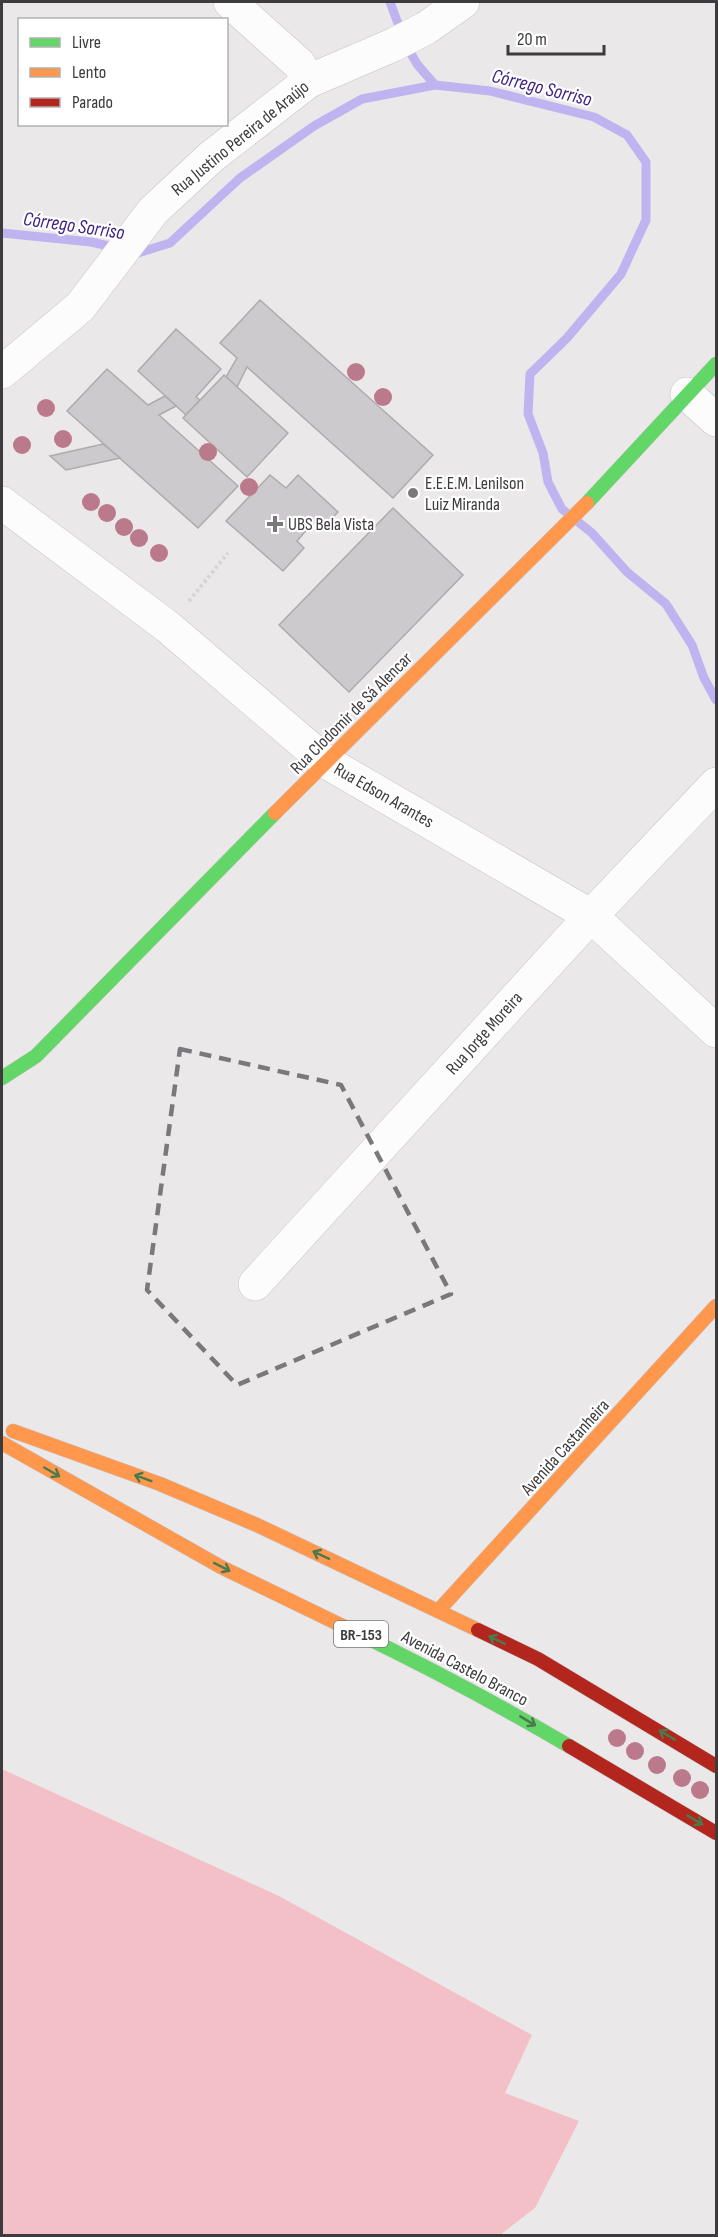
<svg xmlns="http://www.w3.org/2000/svg" width="718" height="2237" font-family="'Sofia Sans Condensed',sans-serif">
<style>
.green{fill:#f4c0c8}
.lines{fill:none;stroke-linecap:round;stroke-linejoin:round}
.stream{stroke:#bfb4f0;stroke-width:9}
.building{fill:#cccacc;stroke:#adabac;stroke-width:1.5}
.street-casing{stroke:#c6c4c5;stroke-width:34}
.fast-casing{stroke:#c6c4c5;stroke-width:15}
.slow-casing{stroke:#c6c4c5;stroke-width:15}
.jam-casing{stroke:#c6c4c5;stroke-width:15}
.path{stroke:#d6d4d6;stroke-width:4;stroke-dasharray:3 3;stroke-linecap:butt}
.street{stroke:#fcfcfc;stroke-width:33}
.fast{stroke:#63d668;stroke-width:14}
.slow{stroke:#ff974d;stroke-width:14}
.jam{stroke:#b3261e;stroke-width:14}
.tree{fill:#bb798c}
.oneway{stroke:#4c794e}
.marked{fill:none;stroke:#7a787a;stroke-width:4.5;stroke-dasharray:12 8;stroke-linejoin:round}
.poi-dot{fill:#7a787a;stroke:#fff;stroke-width:2}
.labels{text-anchor:middle;stroke-width:4.5;stroke-linejoin:round;paint-order:stroke}
.shield{fill:#fff;stroke:#777677;stroke-width:1.5}
.shield-label{font-size:16px;font-weight:bold;fill:#3d3b3d}
.street-label{font-size:18px;fill:#3d3b3d;stroke:#fff}
.poi-label{font-size:18px;fill:#3d3b3d;stroke:#fff;text-anchor:start}
.water-label{font-size:20px;font-style:italic;fill:#412384;stroke:#fff}
</style>
<rect width="100%" height="100%" fill="#ebe8ea"/>
<polygon class="green" points="2,1769 279,1896 532,2035 505,2093 579,2121 535,2208 500,2235 2,2235"/>
<g class="lines">
<g class="stream">
<polyline points="390,2 406,45 417,64 435,85"/>
<polyline points="2,233 91,242 118,248"/>
<polyline points="131,251 138,253 170,243 240,178 314,126 362,99 435,85 490,91 594,117 627,135 646,162 646,220 621,274 567,338 530,374 528,414 543,453 548,482 562,509 592,533 627,572 666,604 692,645 704,678 716,700"/>
</g>
</g>
<g class="building">
<polygon points="260,300 433,455 393,498 247,367 237,387 226,377 237,358 220,343"/>
<polygon points="176,329 221,369 196,397 200,400 186,415 138,371"/>
<polygon points="107,369 148,405 165,396 176,406 159,415 238,486 198,528 67,411"/>
<polygon points="224,375 288,433 247,477 183,418"/>
<polygon points="103,444 120,458 66,470 50,456"/>
<polygon points="270,475 286,488 298,475 338,512 325,526 316,519 297,541 304,548 283,571 226,521"/>
<polygon points="393,508 463,575 349,692 279,625"/>
</g>
<g class="lines">
<g class="street-casing">
<g id="street">
<polyline points="230,2 299,64 309,81"/>
<polyline points="2,372 80,307 153,211 211,157 309,81 393,45 426,28 463,2"/>
<polyline points="687,394 716,420"/>
<polyline points="2,503 168,627 326,762 591,916 716,1031"/>
<polyline points="255,1284 591,916 716,784"/>
</g>
</g>
<g class="fast-casing">
<g id="fast">
<polyline points="587,503 716,364"/>
<polyline points="2,1078 36,1056 275,813"/>
<path d="M355,1632c73,35 144,73 214,114"/>
</g>
</g>
<g class="slow-casing">
<g id="slow">
<polyline points="275,813 587,503"/>
<polyline points="13,1431 160,1484 257,1525 478,1630"/>
<polyline points="2,1443 221,1567 355,1632"/>
<polyline points="438,1611 716,1306"/>
</g>
</g>
<g class="jam-casing">
<g id="jam">
<polyline points="478,1630 538,1659 716,1766"/>
<polyline points="569,1746 716,1833"/>
</g>
</g>
<polyline class="path" points="189,601 228,553"/>
<use href="#street" class="street"/>
<use href="#fast" class="fast"/>
<use href="#slow" class="slow"/>
<use href="#jam" class="jam"/>
</g>
<g class="tree">
<circle cx="356" cy="372" r="9"/>
<circle cx="383" cy="397" r="9"/>
<circle cx="46" cy="408" r="9"/>
<circle cx="63" cy="439" r="9"/>
<circle cx="22" cy="445" r="9"/>
<circle cx="208" cy="452" r="9"/>
<circle cx="249" cy="487" r="9"/>
<circle cx="91" cy="502" r="9"/>
<circle cx="107" cy="513" r="9"/>
<circle cx="124" cy="527" r="9"/>
<circle cx="139" cy="538" r="9"/>
<circle cx="159" cy="553" r="9"/>
<circle cx="617" cy="1738" r="9"/>
<circle cx="635" cy="1751" r="9"/>
<circle cx="657" cy="1765" r="9"/>
<circle cx="682" cy="1778" r="9"/>
<circle cx="700" cy="1790" r="9"/>
</g>
<defs><path id="oneway-shaft" d="M-6 0H5M1.5-3L5.5 0L1.5 3" fill="none" stroke-width="1.6" stroke-linecap="round" stroke-linejoin="round" transform="scale(1.5)"/></defs>
<g class="oneway">
<use href="#oneway-shaft" transform="translate(52 1472) rotate(30)"/>
<use href="#oneway-shaft" transform="translate(143 1478) rotate(-160)"/>
<use href="#oneway-shaft" transform="translate(321 1555) rotate(-155)"/>
<use href="#oneway-shaft" transform="translate(222 1567) rotate(27)"/>
<use href="#oneway-shaft" transform="translate(497 1640) rotate(-154)"/>
<use href="#oneway-shaft" transform="translate(528 1721) rotate(31)"/>
<use href="#oneway-shaft" transform="translate(667 1735) rotate(-149)"/>
<use href="#oneway-shaft" transform="translate(695 1820) rotate(31)"/>
</g>
<path class="marked" d="M180,1049l161,36 110,209 -214,91 -90,-95z"/>
<g class="poi-dot">
<circle cx="413" cy="493" r="6"/>
<path d="M272 515h6v6h6v6h-6v6h-6v-6h-6v-6h6z"/>
</g>
<g class="labels">
<rect class="shield" x="334" y="1621" width="54" height="26" rx="4.5"/>
<g class="shield-label">
<text x="361" y="1640">BR-153</text>
</g>
<g class="street-label">
<text transform="translate(240 138) rotate(-39)" y="6">Rua Justino Pereira de Araújo</text>
<text transform="translate(351 713) rotate(-45)" y="6">Rua Clodomir de Sá Alencar</text>
<text transform="translate(384 795) rotate(30)" y="6">Rua Edson Arantes</text>
<text transform="translate(484 1033) rotate(-48)" y="6">Rua Jorge Moreira</text>
<text transform="translate(565 1447) rotate(-48)" y="6">Avenida Castanheira</text>
<text transform="translate(465 1668) rotate(28)" y="6">Avenida Castelo Branco</text>
</g>
<g class="poi-label">
<text x="425" y="489">E.E.E.M. Lenilson<tspan x="425" dy="21">Luiz Miranda</tspan></text>
<text x="288" y="530">UBS Bela Vista</text>
</g>
<g class="water-label">
<text transform="translate(542 87) rotate(14)" y="7">Córrego Sorriso</text>
<text transform="translate(74 225) rotate(8)" y="7">Córrego Sorriso</text>
</g>
</g>
<rect width="718" height="2237" fill="none" stroke="#3d3b3d" stroke-width="6"/>
<rect x="18" y="18" width="210" height="108" fill="#ffffff" stroke="#b1b1b1" stroke-width="1.5"/>
<rect x="30" y="38" width="30" height="9" fill="#63d668" stroke="#b1b1b1" stroke-width="1.5"/>
<text x="72" y="48" font-size="18" fill="#3d3b3d">Livre</text>
<rect x="30" y="68" width="30" height="9" fill="#ff974d" stroke="#b1b1b1" stroke-width="1.5"/>
<text x="72" y="78" font-size="18" fill="#3d3b3d">Lento</text>
<rect x="30" y="98" width="30" height="9" fill="#b3261e" stroke="#b1b1b1" stroke-width="1.5"/>
<text x="72" y="108" font-size="18" fill="#3d3b3d">Parado</text>
<path d="M508 45v9h96v-9" fill="none" stroke="#3d3b3d" stroke-width="3"/>
<text x="517" y="45" font-size="18" fill="#3d3b3d" stroke="#ffffff" stroke-width="4.5" paint-order="stroke">20 m</text>
</svg>
